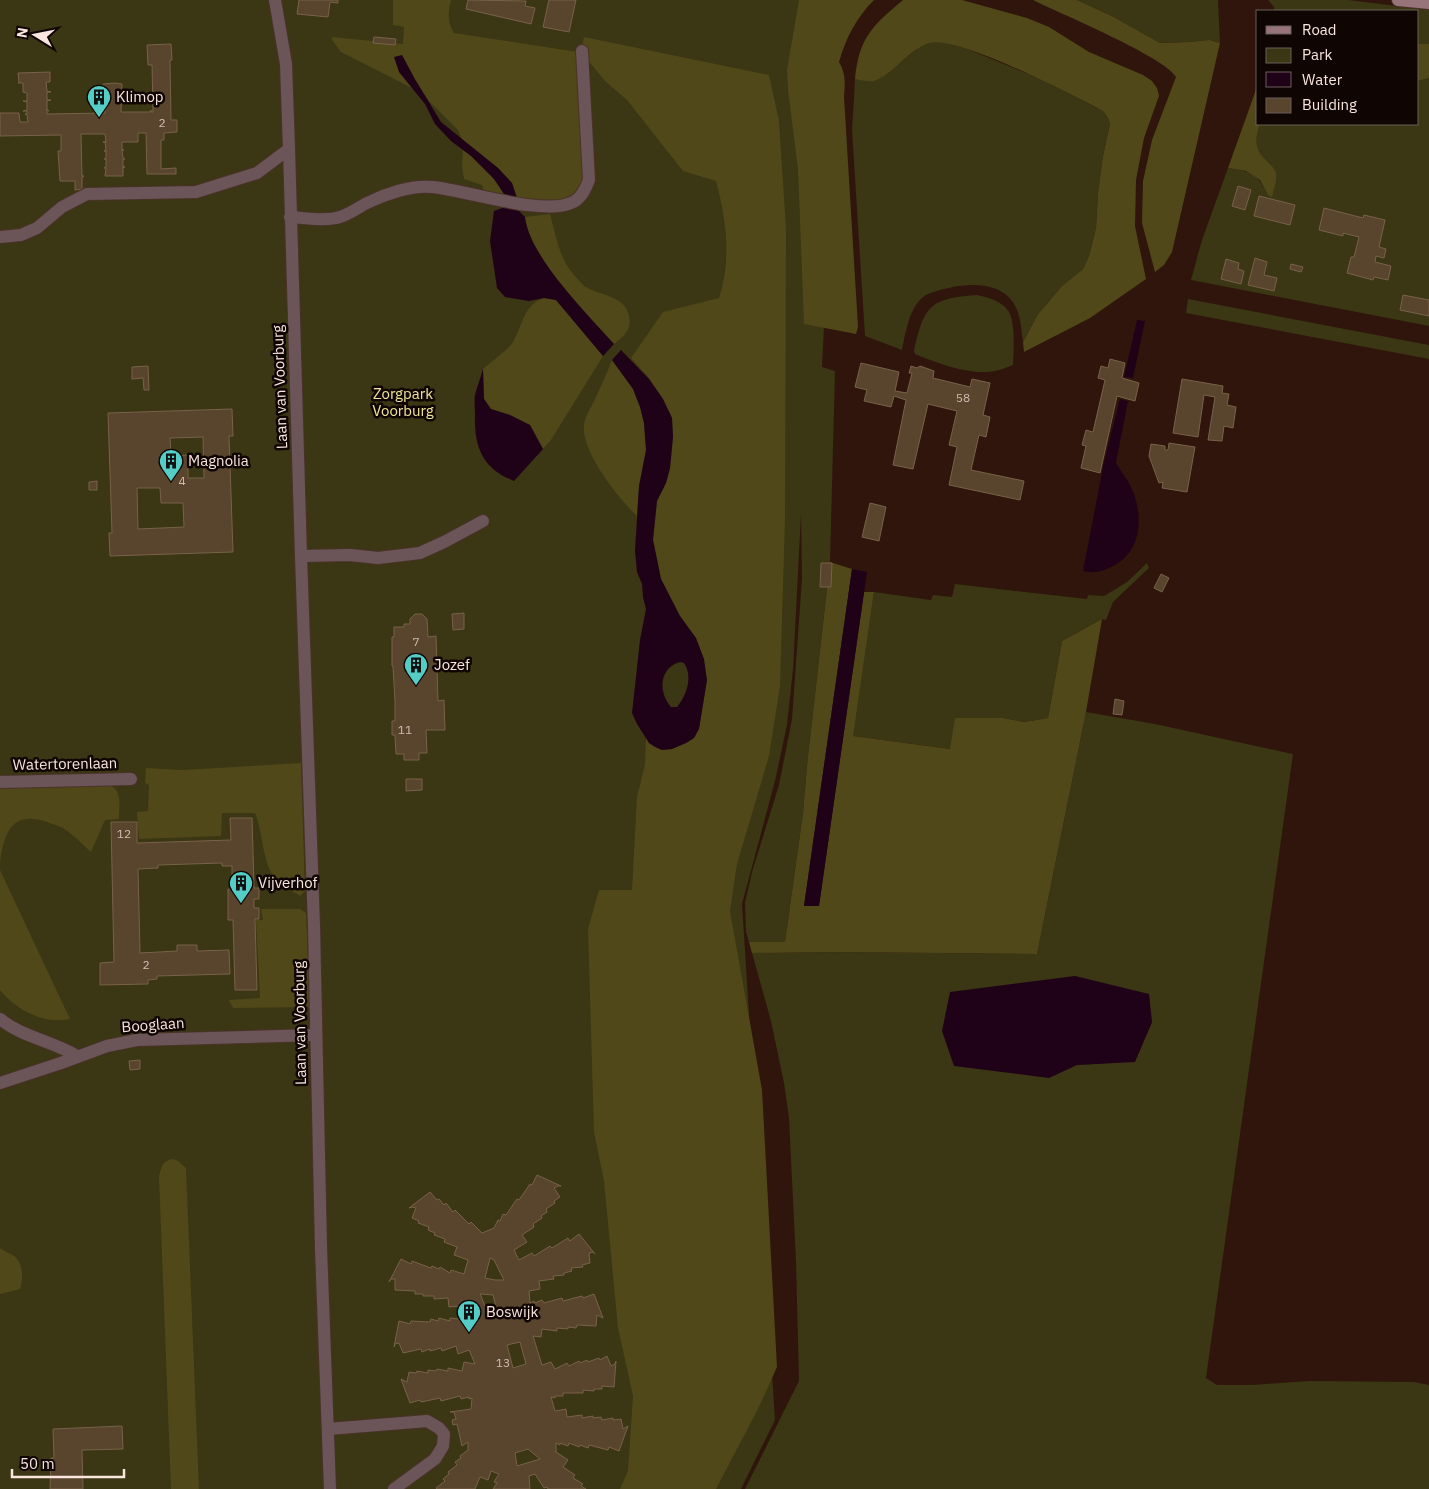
<svg xmlns="http://www.w3.org/2000/svg" width="1429" height="1489" font-family="'IBM Plex Sans',sans-serif">
<style>
.green{fill:#3b3613;fill-rule:evenodd}
.forest{fill:#504818}
.water{fill:#200218;fill-rule:evenodd}
.building{fill:#59442d;stroke:#786249;fill-rule:evenodd}
.lines{fill:none;stroke-linecap:round;stroke-linejoin:round}
.street-casing{stroke:#4b322a;stroke-width:14}
.secondary-casing{stroke:#4b322a;stroke-width:14}
.street{stroke:#6b5558;stroke-width:12}
.secondary{stroke:#977479;stroke-width:12}
.labels{text-anchor:middle;stroke-width:5;stroke-linejoin:round;paint-order:stroke}
.number-label{font-size:12px;fill:#d1beb2}
.poi-label{font-size:15px;fill:#f9e6df;stroke:#0f0503;text-anchor:start}
.street-label{font-size:15px;fill:#f9e6df;stroke:#0f0503}
.park-label{font-size:15px;fill:#f1e498;stroke:#0f0503}
</style>
<rect width="100%" height="100%" fill="#2f150c"/>
<g class="green">
<polygon points="0,0 826,0 810,325 824,327 822,367 835,371 830,562 807,765 803,813 785,942 749,942 746,932 745,903 752,872 779,785 792,719 802,578 801,514 793,670 787,725 775,781 742,904 775,1420 741,1489 0,1489"/>
<polygon points="1077,0 1218,0 1220,43 1209,40 1189,42 1160,43 1112,16"/>
<polygon points="1268,0 1349,0 1429,10 1429,44 1418,44 1418,11 1274,11 1274,7"/>
<path d="M932,42h12l21,6 80,33 58,30 5,7 2,6 -7,32 -5,37 -2,35 -7,28 -6,13 -21,17 -24,28 -15,28c-2,-14 -2,-29 -11,-41 -16,-22 -52,-17 -75,-10 -3,1 -8,2 -11,4 -17,11 -20,37 -24,55l-37,-14 -13,-206 3,-51 20,2 16,-10 28,-24z"/>
<path d="M1429,78v248l-238,-46 11,-40 26,-72c24,4 29,5 40,27l3,-30c-16,-15 -18,-20 -11,-41h158v-43z"/>
<path d="M977,295c11,2 28,7 33,19 5,12 4,38 3,51 -6,2 -12,5 -18,6 -23,5 -59,-8 -80,-17l-1,-3c10,-45 16,-53 63,-56z"/>
<polygon points="1188,299 1429,345 1429,359 1186,313"/>
<polygon points="1147,563 1149,568 1113,602 1106,620 1102,619 1062,641 1048,718 1024,722 1003,718 951,749 852,736 874,592 931,600 933,595 952,597 955,584 1087,599 1088,595 1104,596 1127,582"/>
<path d="M1086,712l69,12 138,30 -87,624 11,7h35l57,-4 105,1 15,3v104h-684l54,-108 -3,-119 -7,-144 -5,-35 -13,-62 -19,-68 85,-1 200,2zM1152,1022l-17,39 -58,4z"/>
</g>
<g class="forest">
<path d="M393,0h58c-3,13 -4,21 3,33l124,19 6,125c-12,33 -39,24 -67,21l-5,-15 -14,-15 -36,-28 -4,-10 -29,-29 -13,-20 -17,-9 15,17 -73,-37 -9,-12v-3l71,7 1,-17 -11,-2z"/>
<path d="M799,0h75c-18,18 -28,38 -35,62 7,12 6,21 5,35l14,230 -2,7 -52,-10 -6,-155 -10,-79 -1,-20z"/>
<path d="M903,0h59l65,18 22,9 40,25 54,23 9,6 5,7 2,8 -15,42 -8,42 -1,46 11,53 -56,39 -66,34 -1,-10 15,-28 24,-28 21,-17 6,-13 7,-28 2,-35 5,-37 7,-32 -2,-6 -5,-7c-28,-15 -146,-76 -173,-68 -18,5 -30,23 -46,33 -3,1 -7,5 -10,5 -6,1 -14,-1 -19,-2 4,-41 17,-53 48,-79z"/>
<path d="M1033,0h44l35,16 48,27 29,-1 20,-2 11,3 -48,209 -8,13 -9,7 -13,-49 1,-42 9,-41 24,-63c-11,-20 -117,-64 -143,-77z"/>
<path d="M584,37l185,38 10,46 7,108 -1,290 -5,167 -11,70 -32,108 -7,47 32,179 15,277 -19,42 -42,80h-96l8,-18 5,-75 -15,-68 -14,-147 -10,-49 -6,-203 11,-39h33l5,-93 8,-33 1,-28 3,7 13,7 10,-1 14,-6 8,-5 5,-9 8,-49 -11,-42 -16,-22 -19,-37 -8,-40 4,-38 9,-18 4,-15 3,-31 -1,-19 -9,-19 -14,-21 -18,-20 32,-46 56,-14c13,-39 7,-79 -3,-117l-33,-10 -56,-71 -22,-19 -24,-29z"/>
<polygon points="1418,44 1429,44 1429,78 1418,81"/>
<path d="M1258,84v40h2c-5,15 -6,25 6,36 4,4 8,8 10,13 1,8 -2,16 -4,24l-4,-2 -8,-15 -14,-9 -18,-3z"/>
<path d="M463,149c12,10 41,35 42,51l-21,-9 -2,-6 -18,-6 -2,-12z"/>
<path d="M550,214c6,21 9,44 24,61 3,3 7,8 10,11 16,10 41,9 45,30 3,14 -5,20 -15,28 -27,-30 -85,-88 -89,-127z"/>
<path d="M544,298l12,2 47,56 -52,84 -8,9 -13,-24 -20,-10 -19,-6 -7,-10 -1,-30c8,-7 25,-19 30,-27 10,-17 10,-37 31,-44z"/>
<path d="M612,360l21,29 7,18 4,16 2,27 -7,36 -2,30c-19,-18 -61,-70 -52,-96 2,-7 7,-14 10,-21 6,-13 12,-26 17,-39z"/>
<polygon points="830,562 852,569 804,906 819,906 864,592 874,592 853,736 950,749 955,718 1003,718 1024,722 1048,718 1062,641 1102,619 1086,712 1037,954 837,952 752,953 749,942 785,942 803,813 807,765"/>
<path d="M301,763l4,128 -5,5c-8,-5 -21,-11 -26,-18 -12,-19 -11,-45 -19,-65h-33l-1,23 -82,3 -2,-27 11,-1 1,-26 -4,-2 1,-15 36,2z"/>
<path d="M109,785c14,5 10,22 10,34l-14,1 -14,32c-9,-8 -19,-19 -30,-25 -4,-2 -10,-3 -14,-5 -36,-12 -43,12 -47,41v-75z"/>
<path d="M0,870l70,149c-26,6 -54,-9 -70,-29z"/>
<polygon points="261,909 300,909 306,913 310,1007 233,1008 229,1000 260,998 256,920 263,920"/>
<path d="M173,1159l5,2 8,7 13,321h-28l-12,-313c3,-10 3,-15 14,-17z"/>
<path d="M0,1248c4,3 7,4 11,6 12,6 13,23 9,35l-20,5z"/>
</g>
<g class="water">
<path d="M402,55l14,26 25,41 57,46 14,15 5,15v11l8,8c4,39 62,97 89,127l-11,12 -47,-56 -12,-2 -15,3 -24,-4 -8,-9 -7,-47 4,-30 11,-4 -1,-13 -10,-15 -23,-23 -20,-15 -16,-17 -10,-20 -26,-32 -5,-15z"/>
<polygon points="1137,320 1145,321 1133,378 1124,377"/>
<path d="M621,350l28,29 14,20 9,19 1,19 -3,31 -4,15 -9,18 -4,39 8,39 19,37 16,22 8,21 3,21 -8,49 -5,9 -8,5 -14,6 -10,1 -7,-3 -6,-4 -12,-19 -5,-11 8,-73 6,-31 -3,-12 -1,-13 -5,-12 -2,-21 4,-65 7,-36 -2,-27 -4,-16 -7,-18 -21,-29zM680,662l4,1c9,13 3,32 -7,44h-6c-13,-15 -12,-39 9,-45z"/>
<path d="M483,369l1,30 7,10 19,6 20,10 13,24 -29,32c-32,-13 -40,-34 -39,-67 0,-6 -1,-13 0,-19 2,-9 6,-18 8,-26z"/>
<path d="M1120,399l8,2 -12,62c4,7 9,13 13,20 15,27 15,68 -16,83 -10,5 -18,8 -30,5l21,-109z"/>
<polygon points="852,569 867,572 819,906 804,906"/>
<polygon points="1075,976 1149,994 1152,1022 1135,1062 1077,1065 1049,1078 954,1066 942,1031 950,992"/>
</g>
<g class="building">
<polygon points="299,0 338,0 338,3 330,2 328,17 297,14"/>
<polygon points="468,0 526,1 525,6 535,8 531,24 466,9"/>
<polygon points="549,0 576,0 569,32 543,27"/>
<polygon points="374,37 396,39 395,45 373,43"/>
<polygon points="171,44 172,60 170,60 170,62 171,120 177,120 177,132 164,133 164,140 161,140 161,169 176,168 176,174 147,174 146,133 138,133 138,142 122,142 122,150 124,150 122,150 123,158 125,159 123,159 123,167 125,167 123,167 123,176 105,176 106,168 104,168 106,167 106,159 104,159 106,158 106,151 104,151 106,150 105,142 103,142 106,142 105,134 81,134 82,176 84,176 82,177 82,189 84,189 75,190 75,181 60,181 58,151 61,151 61,135 0,136 0,113 19,113 20,122 28,122 27,115 25,114 27,114 27,111 23,111 27,110 27,102 23,101 27,101 27,93 23,92 23,83 18,83 19,82 18,73 50,72 50,82 46,82 47,91 51,92 47,92 47,100 51,100 47,101 47,110 49,111 47,110 47,114 105,113 103,84 115,83 122,84 121,112 150,112 151,110 151,112 153,112 152,65 148,65 147,45"/>
<polygon points="1238,186 1251,190 1245,210 1232,206"/>
<polygon points="1259,196 1295,205 1290,225 1254,216"/>
<polygon points="1324,208 1363,218 1364,215 1385,220 1379,247 1386,249 1384,258 1376,256 1375,262 1391,266 1388,280 1374,277 1373,280 1347,273 1351,257 1354,257 1359,237 1343,233 1343,236 1319,230"/>
<polygon points="1255,258 1267,262 1264,275 1277,278 1274,291 1248,285"/>
<polygon points="1226,259 1239,263 1238,269 1244,271 1241,284 1221,279"/>
<polygon points="1291,264 1303,267 1301,272 1290,269"/>
<polygon points="1403,295 1429,300 1429,316 1400,310"/>
<polygon points="1110,359 1125,363 1122,378 1139,383 1135,401 1117,396 1100,473 1081,468 1086,446 1082,445 1086,430 1093,432 1105,380 1098,378 1101,366 1108,368"/>
<polygon points="861,363 899,372 895,391 907,393 912,373 909,373 911,366 917,368 920,366 934,371 933,378 970,387 972,379 990,383 983,415 990,417 986,437 979,435 971,470 1024,481 1020,500 949,485 957,447 949,445 957,411 928,404 913,469 893,465 906,400 894,396 891,407 864,401 867,390 855,387"/>
<polygon points="148,366 149,390 144,390 143,378 132,379 132,367"/>
<polygon points="1182,379 1223,386 1222,393 1229,394 1227,405 1236,407 1233,428 1224,426 1222,441 1208,440 1215,397 1204,395 1198,437 1173,433"/>
<path d="M232,409l1,27h-4l4,116 -123,4 -1,-23h3l-4,-120zM203,437l1,41h-16v-23l-17,1 -1,-18zM137,488h23l1,15h22l1,24 -46,2z"/>
<polygon points="1169,443 1195,447 1187,492 1162,488 1163,482 1159,483 1149,456 1151,444 1165,446 1165,450 1168,450"/>
<polygon points="97,481 97,490 89,490 89,482"/>
<polygon points="870,503 886,507 879,541 862,537"/>
<polygon points="821,563 832,563 831,587 820,587"/>
<polygon points="1161,574 1169,578 1162,592 1154,588"/>
<polygon points="464,613 464,629 453,630 452,614"/>
<polygon points="415,614 422,614 427,619 428,637 436,636 438,701 444,700 445,730 426,730 427,753 419,753 419,760 404,760 404,754 396,754 395,735 392,735 392,721 395,721 395,702 393,666 392,666 392,637 394,637 394,627 404,627 404,624 410,624 410,619"/>
<polygon points="1115,699 1124,701 1122,715 1113,714"/>
<polygon points="406,779 422,779 422,790 406,791"/>
<polygon points="230,818 252,818 254,888 259,888 259,899 254,899 254,908 259,908 259,919 255,919 257,990 235,990 233,920 228,920 228,889 232,889 232,866 222,866 222,863 158,865 158,868 138,869 140,953 177,951 177,945 197,945 197,951 229,950 230,974 157,976 157,979 148,980 148,984 100,985 100,963 114,962 111,822 137,822 137,843 231,840"/>
<polygon points="140,1060 140,1069 130,1070 129,1061"/>
<path d="M537,1175l24,11h-3l-4,2 6,9 -6,4 1,2 -9,6 1,3 -6,4 1,2 -9,6 1,3 -12,8 5,7 -13,8 5,10 13,-7 2,3 16,-10 2,2 16,-10 2,3 9,-7 16,20 -2,-2 -4,1 1,10 -8,2 1,2 -12,1 1,3 -8,2v2l-11,1 1,3 -15,2 1,8 -11,2 1,12 4,-2 1,2 7,-3 2,3 18,-5 1,3 19,-5 1,2 11,-4 9,24 -6,-3 -1,11 -19,-1 -1,3 -8,-1v2l-11,-1v3l-15,-2 -1,8 -8,-1 9,29 9,-3 4,7 12,-6 2,3 10,-5 1,2 7,-3 1,2 11,-4 1,2 7,-4 4,10 4,-2 1,-3 -2,26 -12,-1v3h-8v2l-11,-1v3h-20v3h-8v2l-4,-1 4,14 11,-2 1,8 15,-2v3l11,-2v2l8,-1 1,3 11,-2v2l8,-1 2,10 5,-3 -9,25 -10,-4 -1,3 -19,-5 -1,3 -8,-3 -1,2 -10,-4 -1,3 -8,-3v2l-4,-2v9l12,8 -5,7 12,8 -2,3 10,6 -2,2 5,3h-38l-1,-2 -3,1 -9,-14 -6,2 1,13h-37l4,-6 -3,-1 5,-8 -8,-3 -3,9 -8,-3 -5,12h-38l-1,-1 9,-7 -2,-2 6,-5 -1,-2 9,-7 -2,-3 6,-4 -1,-2 8,-6v-8l-6,4 -5,-22 -4,1 -1,-5 4,-1 -2,-7h-4l21,-3 1,-11 -3,1v-2l-8,2 -1,-3 -19,5 -1,-3 -19,4 -1,-2 -10,3 -9,-24 6,3 2,-10 7,1 1,-2 11,2v-3l8,1 1,-2 11,2v-3l14,3 2,-9 11,2 -6,-14 -11,4 -2,-8 -14,5 -1,-3 -11,3v-2l-8,3 -1,-3 -18,4 -4,-10 -4,1 -1,3 5,-26 11,3 1,-3 19,1 1,-3 7,2 1,-3 11,3v-3l8,1v-2l5,1 -2,-12 -12,1 -1,-9 -14,1v-3h-11v-2h-8v-3l-20,-1v-11h-4l-2,3 12,-23 10,5 1,-3 19,7 1,-2 7,3 1,-2 10,6 1,-3 13,4 4,-14 -14,-5 3,-8 -13,-5 1,-3 -11,-4 1,-2 -7,-3 1,-3 -11,-4 1,-2 -7,-3 4,-10 -4,-1 -3,1 21,-16 7,8 2,-1 5,6 2,-2 7,9 2,-2 14,14 2,-2 11,11 12,-5 4,-8 2,1 3,-7 3,1 11,-16 2,1 11,-16 2,1zM490,1258l4,2 10,20h-9l-10,-2zM480,1294l13,1 4,16 -9,2zM520,1342l6,22 -13,4 -6,-23zM528,1449l12,10 -23,7 -2,-13z"/>
<polygon points="122,1426 123,1449 82,1450 83,1489 50,1489 51,1458 54,1458 53,1429"/>
</g>
<g class="lines">
<g class="street-casing">
<g id="street">
<polyline points="275,0 286,64 289,149 301,556 314,926 321,1248 330,1489"/>
<path d="M290,217c14,1 32,4 46,1 11,-2 21,-10 31,-15 18,-9 44,-18 65,-16 33,3 111,29 139,16 10,-4 14,-13 18,-23l-7,-129"/>
<polyline points="0,237 21,235 37,228 62,207 87,194 196,192 257,173 289,149"/>
<polyline points="301,556 350,555 378,558 420,553 446,541 483,521"/>
<polyline points="0,782 131,779"/>
<path d="M0,1019c22,18 52,22 77,37"/>
<polyline points="0,1083 61,1063 107,1046 137,1040 316,1035"/>
<polyline points="328,1429 427,1421 439,1428 444,1434 443,1446 435,1459 394,1489"/>
</g>
</g>
<g class="secondary-casing">
<polyline id="secondary" points="1398,0 1429,3"/>
</g>
<use href="#street" class="street"/>
<use href="#secondary" class="secondary"/>
</g>
<defs>
<g id="building-pin" transform="scale(1.25)"><path d="M0 17L-7.5 6A9.5 9.5 0 1 1 7.5 6Z" fill="#54cdc7" stroke="#0f0503"/><path d="M-4-6H4V6H1V3H-1V6H-4ZM-2.5-4.3h1.7v1.8h-1.7ZM.8-4.3h1.7v1.8H.8ZM-2.5-1h1.7V.8h-1.7ZM.8-1h1.7V.8H.8Z" fill="#111"/></g>
</defs>
<g fill-rule="evenodd">
<use href="#building-pin" x="99" y="97"/>
<use href="#building-pin" x="171" y="461"/>
<use href="#building-pin" x="416" y="665"/>
<use href="#building-pin" x="241" y="883"/>
<use href="#building-pin" x="469" y="1312"/>
</g>
<g class="labels">
<g class="number-label">
<text x="162" y="127">2</text>
<text x="963" y="402">58</text>
<text x="182" y="485">4</text>
<text x="416" y="646">7</text>
<text x="405" y="734">11</text>
<text x="124" y="838">12</text>
<text x="146" y="969">2</text>
<text x="503" y="1367">13</text>
</g>
<g class="poi-label">
<text x="116" y="102">Klimop</text>
<text x="188" y="466">Magnolia</text>
<text x="434" y="670">Jozef</text>
<text x="258" y="888">Vijverhof</text>
<text x="486" y="1317">Boswijk</text>
</g>
<g class="street-label">
<text transform="translate(280 387) rotate(-92)" y="5">Laan van Voorburg</text>
<text transform="translate(65 764) rotate(-1)" y="5">Watertorenlaan</text>
<text transform="translate(300 1023) rotate(-91)" y="5">Laan van Voorburg</text>
<text transform="translate(153 1025) rotate(-4)" y="5">Booglaan</text>
</g>
<g class="park-label">
<text x="403" y="399">Zorgpark<tspan x="403" dy="17">Voorburg</tspan></text>
</g>
</g>
<rect x="1256" y="10" width="162" height="115" fill="#0f0503" stroke="#6d5f5b"/>
<rect x="1266" y="26" width="25" height="8" fill="#977479" stroke="#6d5f5b"/>
<text x="1302" y="35" font-size="15" fill="#f9e6df">Road</text>
<rect x="1266" y="48" width="25" height="15" fill="#3b3613" stroke="#6d5f5b"/>
<text x="1302" y="60" font-size="15" fill="#f9e6df">Park</text>
<rect x="1266" y="72" width="25" height="15" fill="#200218" stroke="#6d5f5b"/>
<text x="1302" y="85" font-size="15" fill="#f9e6df">Water</text>
<rect x="1266" y="98" width="25" height="15" fill="#59442d" stroke="#6d5f5b"/>
<text x="1302" y="110" font-size="15" fill="#f9e6df">Building</text>
<g transform="translate(35 35) rotate(280)" stroke="#0f0503" stroke-width="4" paint-order="stroke">
<path d="M0-4L9 19L0 12L-9 19Z" fill="#f9e6df"/>
<text y="-8" font-size="14" font-weight="bold" text-anchor="middle" fill="#f9e6df">N</text>
</g>
<path d="M12 1469v8h112v-8" fill="none" stroke="#f9e6df" stroke-width="2.5"/>
<text x="20" y="1469" font-size="15" fill="#f9e6df" stroke="#0f0503" stroke-width="4" paint-order="stroke">50 m</text>
</svg>
